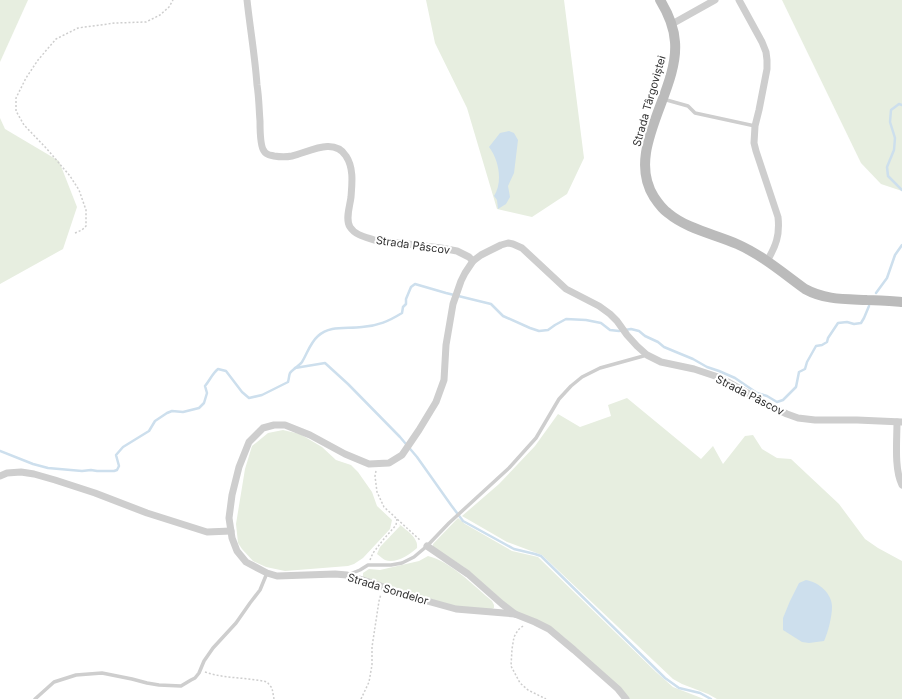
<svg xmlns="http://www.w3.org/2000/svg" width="902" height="699" font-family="Inter,sans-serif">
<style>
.green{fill:#e7eee0}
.water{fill:#cddfed}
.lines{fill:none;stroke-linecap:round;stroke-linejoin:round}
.stream{stroke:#cddfed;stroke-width:2.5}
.path{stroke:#cecece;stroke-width:1.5;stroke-dasharray:2 2;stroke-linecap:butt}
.lane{stroke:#cecece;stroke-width:3.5}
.street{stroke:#cecece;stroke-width:7}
.secondary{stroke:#bbb;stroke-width:10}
.labels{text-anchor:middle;stroke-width:4;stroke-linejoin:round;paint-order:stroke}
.street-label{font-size:11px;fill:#313131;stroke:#fff}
</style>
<rect width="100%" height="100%" fill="#fff"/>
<g class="green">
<polygon points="0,0 28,0 0,62"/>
<polygon points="426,0 564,0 584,158 567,194 532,217 497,209 467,108 435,43"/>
<polygon points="782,0 902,0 902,191 881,184 861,163"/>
<polygon points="0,118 5,129 59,161 77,207 63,249 0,284"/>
<polygon points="627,398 701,459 713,446 723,464 745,436 753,435 762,449 777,458 791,459 839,504 865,539 878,548 902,561 902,699 717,699 708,694 682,684 673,679 542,555 507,542 462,516 499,484 535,446 558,414 580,427 611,416 608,405"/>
<polygon points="283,430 300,434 322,447 336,460 351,465 358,472 372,492 377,506 392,520 390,529 363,558 354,564 348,566 285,571 266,567 253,561 242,549 238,543 236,524 245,469 252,446 268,433"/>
<polygon points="458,518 465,524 512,551 538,557 656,672 673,687 704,699 628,699 564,637 522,615 509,606 464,567 433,547 433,544"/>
<path d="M399,524c7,6 20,14 18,24 -8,7 -21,16 -32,12 -2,-1 -5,-4 -8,-6l3,-7 20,-21z"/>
<path d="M428,556c22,5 46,30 64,45l2,4v3l-4,2 -32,-3 -59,-17 -36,-13v-4l6,-4 11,1 39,-9z"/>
</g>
<g class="water">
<path d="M509,131l5,2 4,7 -4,33 -6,13 2,11 -4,7 -8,5 -1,-9 -3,-4c9,-14 5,-36 -5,-49l11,-14z"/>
<path d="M806,580c12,2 26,13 26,27 0,9 -4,26 -8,34l-15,2 -7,-1 -19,-12v-12l7,-17 9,-18z"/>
</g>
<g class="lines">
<g class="stream">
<polyline points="902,105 899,104 891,110 890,122 895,138 894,150 887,167 888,176 902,190"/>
<polyline points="876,293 887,278 895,255 902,245"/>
<polyline points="295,368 325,363 348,384 400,437 417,457 451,505 463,521 514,549 535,554 541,556 665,678 679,688 700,693 711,699"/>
<path d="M0,451l33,13 15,4 34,3 9,-1 6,1h17l3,-1 2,-4 -3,-11 7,-8 26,-16 6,-10 12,-8 5,-2 11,1 16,-4 5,-5 3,-10 -2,-7c5,-6 7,-12 13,-17l8,2 16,21 7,6 13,-3 26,-13c1,-3 1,-7 2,-9 3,-4 9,-7 12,-11 5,-8 8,-19 16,-26 12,-11 28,-7 44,-9 16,-1 27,-6 40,-14l1,-6 3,-3v-5l5,-12 4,-3 31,9 45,11 12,12 27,12 9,3 9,-1 7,-5 11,-6 20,1 15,3 9,7 9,1 12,-2 8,2 6,5 13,6 6,5 12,5 17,7 14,8 12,4 16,7 22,15 10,3 10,6 6,-2 13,-13 3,-15 6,-3 2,-7 9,-16 6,-1 5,-3 1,-4 10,-15 9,-1 7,2 7,-1 3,-5 5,-12"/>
</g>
<g class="path">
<polyline points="75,233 82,230 86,226 86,210 79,190 70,176 47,149 24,125 16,111 16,98 26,78 38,60 56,39 78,28 115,23 146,22 160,15 169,7 173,0"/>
<polyline points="376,471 375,476 377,492 384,507 421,541"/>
<polyline points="370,560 373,553 383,540 396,525 397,519"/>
<polyline points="523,626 518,630 514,637 512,649 511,666 520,683 528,690 546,699"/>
<path d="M205,672c20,7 42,5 62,10l5,6 2,11"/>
<polyline points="361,699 369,682 372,665 372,647 379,601 381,594"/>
</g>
<g class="lane">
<polyline points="663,99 688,106 695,113 755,126"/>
<polyline points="350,574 360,570 368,565 391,565 402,563 414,557 427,546 449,523 509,468 536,438 559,399 571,386 582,377 600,368 647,355"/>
<polyline points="35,699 54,682 76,675 102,673 132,679 147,683 159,685 181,686 191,680 195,678 199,673 204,661 213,648 236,623 250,603 260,590 267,573"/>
</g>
<g class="street">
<path d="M247,0c3,28 8,56 10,85 2,12 2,24 3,36 0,7 0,25 4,30 2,4 6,4 10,5 6,1 13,1 18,0 17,-4 42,-19 54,0 8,12 6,28 5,41 -1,9 -6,22 -1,30 5,8 15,10 24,13l67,8 16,3 12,6 4,4"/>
<path d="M739,0l23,42 4,10 1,8v9l-8,41 -4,16 -1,17 2,8 22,66c2,18 -2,29 -11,44"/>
<polyline points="672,24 715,0"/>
<path d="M897,422c0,18 -3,47 5,63"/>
<polyline points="0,476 7,473 21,472 34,474 55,480 95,493 147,513 207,532 231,531"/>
<polyline points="427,546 468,574 502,604 515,614"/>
<polyline points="626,699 618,689 574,650 549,629 535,622 515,614 456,609 398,593 378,585 347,575 335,574 277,576 267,573 246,562 237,551 232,538 229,518 232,495 239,467 249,442 263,428 274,425 285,425 310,435 345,454 369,464 389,463 402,455 419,430 436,402 444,380 446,345 453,304 461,281 465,273 473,261 481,255 501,245 508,243 513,244 522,248 566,289 599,306 610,314 617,321 627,335 637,346 647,355 661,362 694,369 721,378 774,408 787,414 798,418 815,420 857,420 902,422"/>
</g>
<path class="secondary" d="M660,0c8,13 14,27 15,42 4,50 -51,108 -21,155 4,6 8,12 14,16 19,16 46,21 69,31 25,11 46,29 68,45 20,11 40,10 62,11 12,0 23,1 35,2"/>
</g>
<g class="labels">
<g class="street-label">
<text transform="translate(649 101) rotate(-74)" y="4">Strada Târgoviștei</text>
<text transform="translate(413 245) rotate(8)" y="4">Strada Pâscov</text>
<text transform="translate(750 395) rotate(27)" y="4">Strada Pâscov</text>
<text transform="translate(388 589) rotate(17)" y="4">Strada Sondelor</text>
</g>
</g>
</svg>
